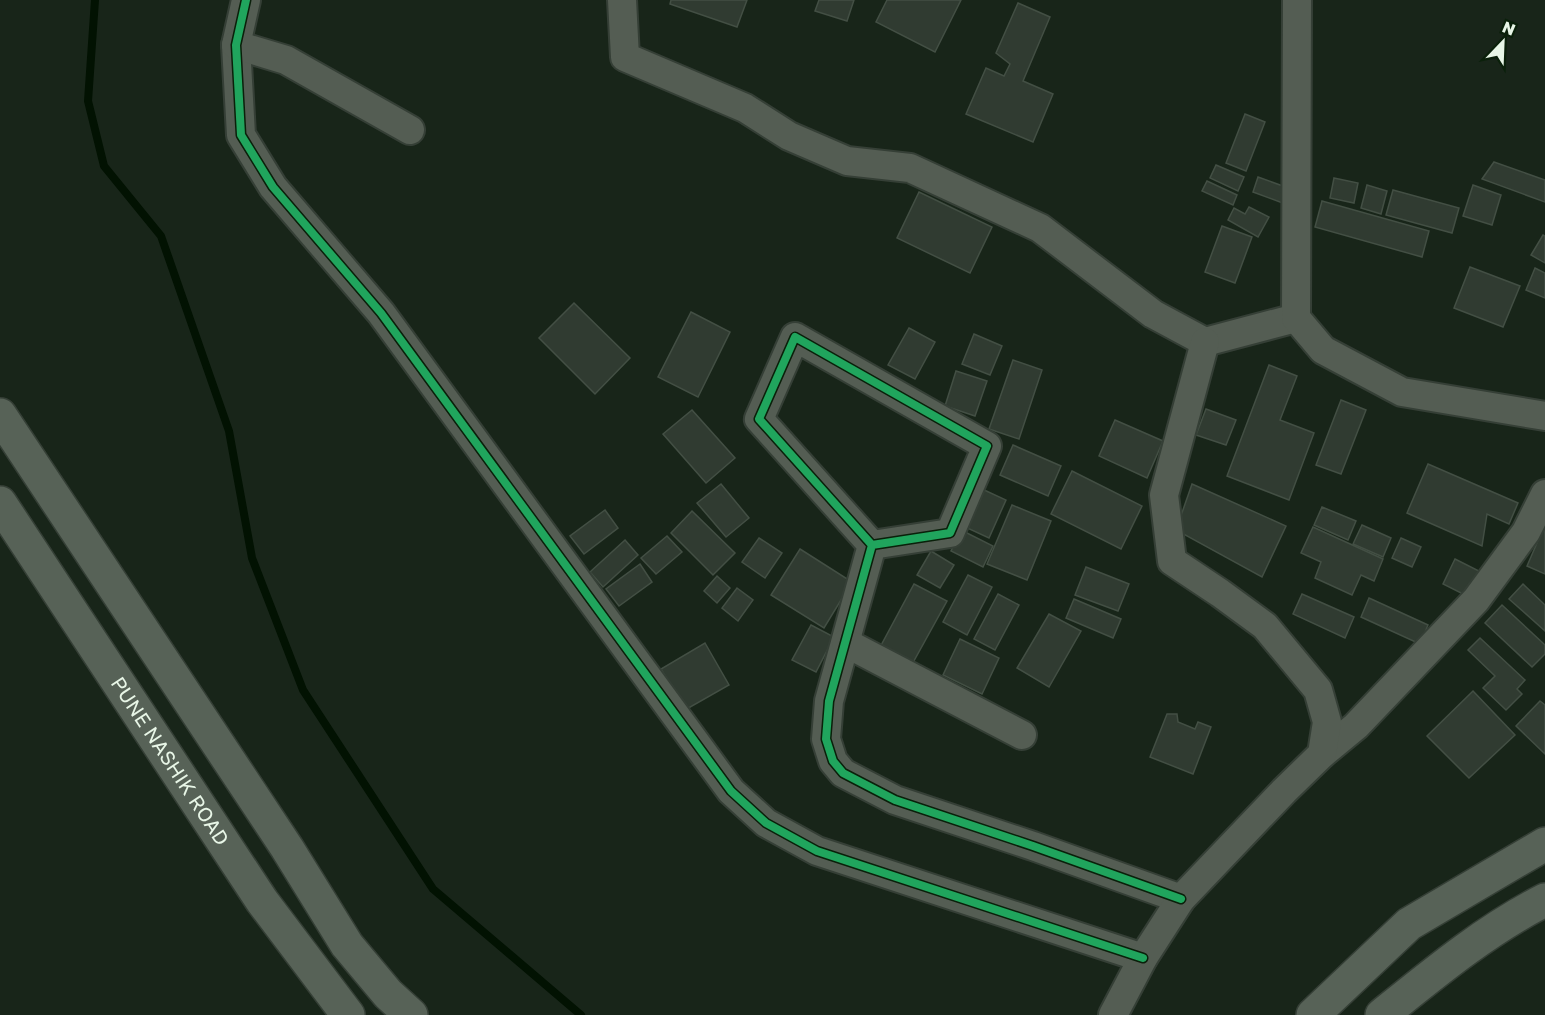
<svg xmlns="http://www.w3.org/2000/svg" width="1545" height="1015" font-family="'Golos Text',sans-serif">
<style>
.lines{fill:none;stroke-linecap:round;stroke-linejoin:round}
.stream{stroke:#021202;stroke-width:8}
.building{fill:#303b31;stroke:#434f44;stroke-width:1.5}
.minor-casing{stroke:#353f36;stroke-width:32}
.primary-casing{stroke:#353f36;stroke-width:36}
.minor{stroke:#545d53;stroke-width:28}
.primary{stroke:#576257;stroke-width:33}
.cycleway-casing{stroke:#0a200a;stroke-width:11}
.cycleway{stroke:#20a55d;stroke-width:8}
.labels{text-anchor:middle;stroke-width:5;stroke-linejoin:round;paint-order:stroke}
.street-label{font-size:20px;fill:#e8f6e7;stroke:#0a200a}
</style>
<rect width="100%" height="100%" fill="#182519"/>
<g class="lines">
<polyline class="stream" points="95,0 88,101 104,166 161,236 229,431 252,558 303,690 433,889 581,1015"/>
</g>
<g class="building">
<polygon points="671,0 747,0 737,27 670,4"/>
<polygon points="819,0 854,0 847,21 815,11"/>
<polygon points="887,0 961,0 935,52 876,22"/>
<polygon points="1018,3 1050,17 1023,81 1053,94 1033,142 966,114 986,68 1004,76 1010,64 996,53"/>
<polygon points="1245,114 1265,122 1246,171 1226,163"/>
<polygon points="1494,162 1545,180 1545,202 1482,179"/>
<polygon points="1216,165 1244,177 1238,191 1210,178"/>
<polygon points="1258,177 1294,190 1288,205 1253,192"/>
<polygon points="1334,178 1358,183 1354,203 1330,198"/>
<polygon points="1207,181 1237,195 1233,205 1202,191"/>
<polygon points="1367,185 1387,191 1381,214 1361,208"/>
<polygon points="1473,185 1501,195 1492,225 1463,216"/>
<polygon points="1393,190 1459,208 1452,233 1386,215"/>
<polygon points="919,192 992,227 970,273 897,238"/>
<polygon points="1322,201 1429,231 1422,257 1315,227"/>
<polygon points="1249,207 1269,217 1258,237 1228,220 1234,208 1245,214"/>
<polygon points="1222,226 1252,237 1235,283 1205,272"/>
<polygon points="1543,235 1545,236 1545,263 1531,255"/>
<polygon points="1470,267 1520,286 1503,327 1454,308"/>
<polygon points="1535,268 1545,273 1545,298 1526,290"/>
<polygon points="574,303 630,358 595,394 539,338"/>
<polygon points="691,312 730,332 698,397 658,377"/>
<polygon points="909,328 935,342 915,379 888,365"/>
<polygon points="974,334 1002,346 990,375 962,364"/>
<polygon points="1013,360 1042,370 1019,439 989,429"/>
<polygon points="1269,365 1297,376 1280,420 1314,433 1289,500 1227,476"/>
<polygon points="956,371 987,381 975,416 945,406"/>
<polygon points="1341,400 1366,410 1341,474 1316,465"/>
<polygon points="1206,409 1236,420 1226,445 1196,435"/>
<polygon points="692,410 735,458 706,483 663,434"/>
<polygon points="1115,420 1163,441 1147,478 1099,456"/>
<polygon points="1013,445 1061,466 1048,496 1000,475"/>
<polygon points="1428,464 1518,503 1509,524 1487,514 1482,546 1407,513"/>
<polygon points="1072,471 1142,506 1121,549 1051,514"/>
<polygon points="721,484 749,518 726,537 697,503"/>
<polygon points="1192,484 1286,526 1262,577 1176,530"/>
<polygon points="982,489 1006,500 989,538 965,527"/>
<polygon points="1012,505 1051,521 1027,580 987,564"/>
<polygon points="1322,507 1356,521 1348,540 1314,525"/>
<polygon points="605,510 618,528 584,554 570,536"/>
<polygon points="692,511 735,553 713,575 671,533"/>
<polygon points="1362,525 1391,538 1383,557 1353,544"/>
<polygon points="1313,527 1383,559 1374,581 1361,575 1352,595 1315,578 1321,562 1301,553"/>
<polygon points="1543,529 1545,529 1545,574 1527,566"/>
<polygon points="961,530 993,546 983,567 951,551"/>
<polygon points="667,536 682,552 656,574 641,558"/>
<polygon points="759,538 782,553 765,578 742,562"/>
<polygon points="1401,538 1421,547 1412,567 1392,558"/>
<polygon points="625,540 638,555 603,587 590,572"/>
<polygon points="800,549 852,582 824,628 771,595"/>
<polygon points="931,551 954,565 940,588 917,575"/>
<polygon points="1455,559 1481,572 1469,597 1443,584"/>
<polygon points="640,564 652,582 619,606 606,589"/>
<polygon points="1086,567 1129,584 1118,611 1075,595"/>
<polygon points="968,575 992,587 967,635 943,622"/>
<polygon points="717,576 730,588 717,603 704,591"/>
<polygon points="914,584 947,601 910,668 878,651"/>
<polygon points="1523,584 1545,605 1545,631 1509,599"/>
<polygon points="737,588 753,600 738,621 722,608"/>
<polygon points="998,594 1019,605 995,650 974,639"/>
<polygon points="1302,594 1354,617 1345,638 1293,614"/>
<polygon points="1369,598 1428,625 1420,644 1361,617"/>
<polygon points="1074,599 1121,619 1113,638 1066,618"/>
<polygon points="1502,605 1545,645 1545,654 1532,667 1485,623"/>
<polygon points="1049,614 1081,631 1049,687 1017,668"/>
<polygon points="811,625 834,637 816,672 792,660"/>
<polygon points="1480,638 1525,680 1517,689 1522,694 1506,710 1483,688 1495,676 1468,650"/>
<polygon points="960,639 999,658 982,694 943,675"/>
<polygon points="705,643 729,685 685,710 661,669"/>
<polygon points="1473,691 1515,735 1469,778 1427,736"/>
<polygon points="1540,701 1545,705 1545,754 1516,726"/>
<polygon points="1167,714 1177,714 1178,722 1195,729 1198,722 1211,727 1193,774 1150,757"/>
</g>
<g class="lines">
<g class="minor-casing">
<g id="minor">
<polyline points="246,0 236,45 241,135 273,187 381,313 731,791 766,823 817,851 1143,958"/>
<polyline points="622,0 625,57 745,108 789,136 847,161 910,168 1040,228 1153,314 1205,342 1296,318"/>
<polyline points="1297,0 1296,318 1323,350 1402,392 1545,416"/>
<polyline points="236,45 286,60 410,130"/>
<polyline points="872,545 759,419 795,337 987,446 950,533 872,545 829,701 826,739 833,761 843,773 895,800 1033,846 1181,899"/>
<polyline points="846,643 1022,735"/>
<polyline points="1322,754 1356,726 1476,600 1526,532 1545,494"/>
<polyline points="1113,1015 1143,958 1181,899 1284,791 1322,754 1327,722 1318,690 1265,626 1220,593 1172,561 1164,495 1205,342"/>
</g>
</g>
<g class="primary-casing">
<g id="primary">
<polyline points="0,415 287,848 347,945 388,994 411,1015"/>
<path id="s1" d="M0,503l262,398 86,114"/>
<polyline points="1313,1015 1409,924 1545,844"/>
<path d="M1382,1015c52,-42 104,-85 163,-115"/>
</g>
</g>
<use href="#minor" class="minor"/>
<use href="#primary" class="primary"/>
<g class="cycleway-casing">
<g id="cycleway">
<polyline points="246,0 236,45 241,135 273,187 381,313 731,791 766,823 817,851 1143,958"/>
<polyline points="872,545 759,419 795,337 987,446 950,533 872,545 829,701 826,739 833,761 843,773 895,800 1033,846 1181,899"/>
</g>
</g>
<use href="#cycleway" class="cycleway"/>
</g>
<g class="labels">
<g class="street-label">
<text dy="7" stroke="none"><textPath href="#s1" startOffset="309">PUNE NASHIK ROAD</textPath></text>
</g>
</g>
<g transform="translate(1503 42) rotate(23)" stroke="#0a200a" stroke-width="4.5" paint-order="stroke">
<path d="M0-4.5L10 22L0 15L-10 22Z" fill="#e8f6e7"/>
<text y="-9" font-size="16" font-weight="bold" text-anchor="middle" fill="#e8f6e7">N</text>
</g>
</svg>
